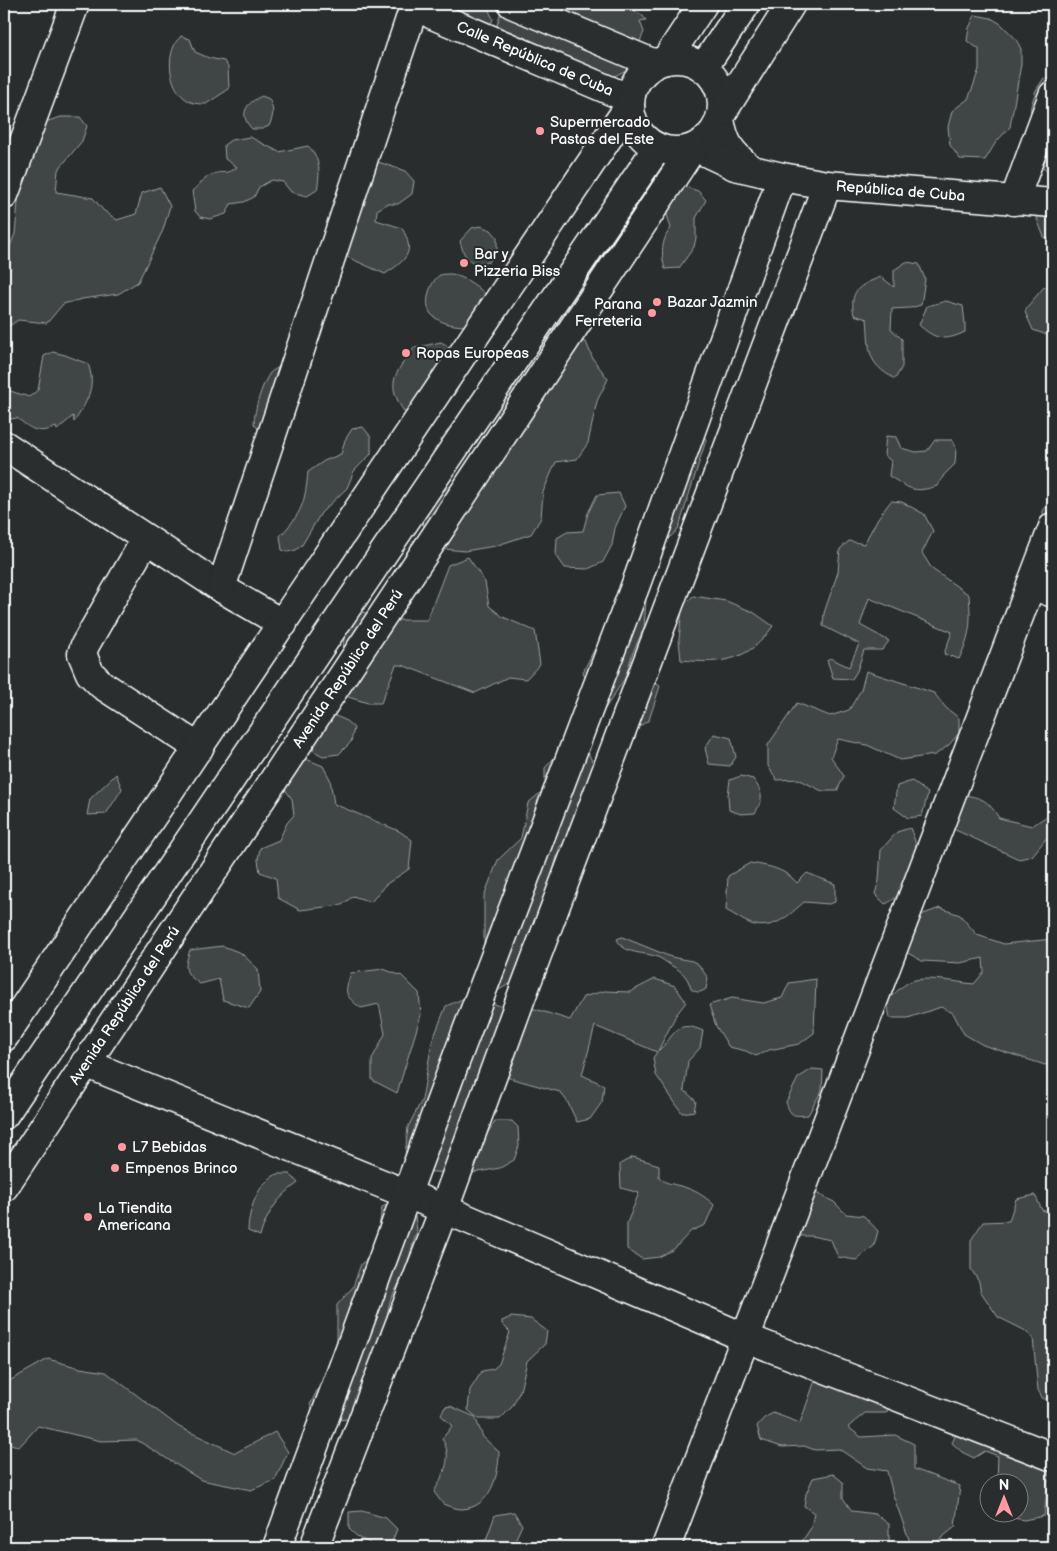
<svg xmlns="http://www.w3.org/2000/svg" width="1057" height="1551" font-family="'Balsamiq Sans',sans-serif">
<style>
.green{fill:#414445;stroke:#a0a2a2}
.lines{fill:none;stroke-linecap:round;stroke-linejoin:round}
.minor-casing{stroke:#fff;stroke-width:31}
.major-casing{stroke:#fff;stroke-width:31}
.highway-casing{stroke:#fff;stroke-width:31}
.minor{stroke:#2a2d2e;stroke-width:28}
.major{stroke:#2a2d2e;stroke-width:28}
.highway{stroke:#2a2d2e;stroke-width:28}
.poi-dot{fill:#ff9aa2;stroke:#2a2d2e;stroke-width:2}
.labels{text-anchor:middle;stroke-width:4;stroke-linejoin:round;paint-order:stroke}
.street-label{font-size:15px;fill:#fff;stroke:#2a2d2e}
.poi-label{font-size:15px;fill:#fff;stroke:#2a2d2e;text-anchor:start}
</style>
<rect width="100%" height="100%" fill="#2a2d2e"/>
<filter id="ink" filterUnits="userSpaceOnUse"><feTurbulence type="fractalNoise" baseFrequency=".02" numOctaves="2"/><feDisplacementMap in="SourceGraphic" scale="10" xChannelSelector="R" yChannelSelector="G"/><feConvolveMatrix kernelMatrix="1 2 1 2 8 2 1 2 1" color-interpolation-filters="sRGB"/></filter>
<g filter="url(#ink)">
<g class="green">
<polygon points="436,4 486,4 493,19 484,41 462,44 437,29"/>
<polygon points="503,4 622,4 642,15 646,20 640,21 644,32 628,69 609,79 510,46 497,25"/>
<polygon points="975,15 991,18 1001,24 1016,39 1021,49 1021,64 1010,127 996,142 985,160 960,159 950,145 948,127 952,111 968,99 974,84 979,69 979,49 967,41 969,28"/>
<path d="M181,36l9,3 5,13 14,6 15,3 4,6 1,22 -23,15c-4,0 -11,0 -15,-2 -20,-9 -25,-38 -17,-56 1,-4 5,-7 7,-10z"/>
<polygon points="1044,78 1053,81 1053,176 1020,150 1023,134 1030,121 1031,106 1036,90"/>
<path d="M262,96l7,3c5,10 5,16 0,27l-7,3h-10c-14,-15 -6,-26 10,-33z"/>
<polygon points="61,117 80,117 87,126 82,141 58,170 56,192 93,198 103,210 117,220 136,214 142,193 160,187 170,206 163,230 138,282 118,294 82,299 63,304 47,323 18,320 8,327 4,327 4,260 15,234 18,202 13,173 26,128"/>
<path d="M250,137l29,15 29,-6c13,12 12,28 9,44l-10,6 -16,-4 -8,-10 -11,-2 -13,7 -5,10 -10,5 -13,2 -5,10 -16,5 -10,-2 -5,-6 -3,-20c7,-6 13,-14 22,-17 11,-4 12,2 23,-7l-12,-8 -1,-14 7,-5z"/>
<path d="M375,161l30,10 9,10 -2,13 -14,10h-11l-10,6 -1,10 26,8c14,25 4,32 -17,46l-40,-18 -84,176 -7,-8c0,-14 8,-40 16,-51 3,-3 8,-5 11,-7l37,-96 -2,-14 15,-30 2,-22 5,-17 10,-19z"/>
<path d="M680,185l18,6 8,9 -10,18v20l-2,9 -15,21 -14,1c-4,-14 -4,-29 6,-41l-4,-13 7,-21z"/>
<polygon points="1053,196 1053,241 1044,237 1037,219 1039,214"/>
<path d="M480,226l11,4 6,7v13l-8,12c-20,3 -24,-2 -29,-21l12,-13z"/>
<path d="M906,262l13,2 6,15 -4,26 -11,3 -18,1 -1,20 11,10v28l-7,12c-30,-17 -25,-28 -28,-60l-13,-4c-5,-24 5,-30 27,-38l13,10v-17z"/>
<path d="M452,274c16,5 26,12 37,24l-18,28c-14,0 -30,-1 -40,-12 -8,-10 -1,-33 9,-39 3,-1 9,-1 12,-1z"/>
<polygon points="1053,286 1053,337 1033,330 1025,312 1027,307 1044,287"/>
<path d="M946,301l17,5 2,18v8c-21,10 -30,7 -46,-7l8,-19z"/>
<path d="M553,335l33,7 7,17 15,20 -11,22 -9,42 -11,16 -21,3 -13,30 -2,26 -10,16 -36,12 -30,5 -21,-2 -13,-5 -8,-21c9,-27 19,-32 43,-46l82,-138z"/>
<path d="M441,342c12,6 12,8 17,20 12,28 -14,44 -35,57l-18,-6c-20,-30 -11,-38 9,-65z"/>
<path d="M53,352l12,3 23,9c9,22 -2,40 -14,58l-1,-6 -16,14 -1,-3c-18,8 -25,2 -39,-9l-13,2v-31l25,8 9,-7 6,-34z"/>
<path d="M363,427l8,10v17l-17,17 -7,17 -26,25 -19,32 -6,5 -9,2 -5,-2 -2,-14c22,-23 25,-33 28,-64l16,-11 17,-7 4,-14 7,-11z"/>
<polygon points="700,427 706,440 678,530 663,543"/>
<path d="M886,436l10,1 5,11 15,4 11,-1 8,-11h17l4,9 -1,15 -11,11 -7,11c-24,8 -28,2 -48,-10l2,-15 -7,-6z"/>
<polygon points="619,493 625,506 615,528 612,545 603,562 588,569 565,568 556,555 557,538 567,532 583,531 588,513 597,495"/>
<polygon points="1053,494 1053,536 1044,534 1043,511"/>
<path d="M891,501l11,1 22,12 9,17 -11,22 10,16 37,26c2,27 2,39 -10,64l-15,-5 8,-22 -83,-34 -9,27 29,16 -7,9h-18l-7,21 -5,8 -19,-1 -6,-18 3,-2 19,9 10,-23 -36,-18 1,-13 14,-41 2,-23 9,-8 15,3 14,-26z"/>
<polygon points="468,557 485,582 489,606 503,617 535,631 540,664 526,679 508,677 475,693 402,665 396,665 381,703 368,703 348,697 342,685 344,634 362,612 389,620 427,620 448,565"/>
<path d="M693,596l33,5 27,11 20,14c-25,36 -51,38 -92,34l-2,-20 3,-33z"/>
<polygon points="633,599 646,601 644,628 633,652 625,678 599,718 594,698 583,672 596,646 623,627"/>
<polygon points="866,671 934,693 946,708 959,718 959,733 949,745 935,755 900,760 867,745 838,739 831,757 844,776 837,791 822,791 798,779 777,780 768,766 768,745 797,703 830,716 849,710 861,690"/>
<polygon points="644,676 660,686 649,720 640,726 631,723"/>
<polygon points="333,715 345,720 354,728 351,742 339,754 323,756 312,750 310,732"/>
<polygon points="714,734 731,738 736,757 730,766 709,764 705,748"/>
<polygon points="561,750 587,750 594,766 577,837 560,846 547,892 515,981 497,991 484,955 484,896 498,860 521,838 528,803 545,789 545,768"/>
<polygon points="296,755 323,766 330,779 334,804 399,831 412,840 409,869 385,885 371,902 353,896 342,905 300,910 278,898 276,878 260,872 258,860 260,848 279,840 287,823 294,815 292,799 282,785"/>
<polygon points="116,774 122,789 106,814 87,815 90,799"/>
<path d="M741,776l12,3c10,14 11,19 2,34l-14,1 -12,-4 -1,-15 2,-15z"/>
<polygon points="912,781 928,793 922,816 908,818 894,808 897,786"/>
<path d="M964,795c20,3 24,6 35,23l33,8 21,-14v18l-21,26 -13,3 -68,-31z"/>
<path d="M910,828c3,7 5,12 6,19 0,19 -13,51 -31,57l-10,-10 4,-14 2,-30 16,-18z"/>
<path d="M750,863c18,3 34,5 47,20l10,-10 28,11v18l-6,2 -25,-2c-15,13 -30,29 -53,22 -8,-3 -17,-10 -25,-14l2,-34z"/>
<path d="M940,908l20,7 17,20 27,9 49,-5v123l-8,3 -62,-20 -19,-11 -11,-21 -12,-6 -33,11h-18l-3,-17c7,-7 18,-19 28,-21 18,-3 40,2 59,4l10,-12 -1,-14 -23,5 -38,-2 -16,-9 12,-36z"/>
<path d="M622,937l49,20 21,4 6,3 10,14 -2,11c-6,4 -9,4 -15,0 -3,-12 -9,-18 -19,-23 -6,-4 -11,-8 -17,-10 -14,-4 -32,-2 -38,-17z"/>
<path d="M223,946l18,7 17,16 2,23 -11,16 -26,-8 -4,-21 -19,5c-17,-12 -16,-15 -10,-34z"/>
<path d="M383,969l19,7 17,17 2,22 -24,78 -25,-13v-21l13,-25 -6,-30 -18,4c-17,-13 -17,-15 -10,-35z"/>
<path d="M655,979l20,7 11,16 -10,13 -18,36c18,-15 16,-33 45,-20l-3,17 -12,13 -4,29 12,11 -2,10 -12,2 -26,-38 -3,-17 4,-6 -62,-26 -13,49 22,10 -2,17 -12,17 -13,3 -10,-21 -7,-9 -54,-15 -21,60 10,-16h17l6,6 1,19 -5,14 -14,8 -32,6 -49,-3 -11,-6 -3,-9 3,-29 14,-27 10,-58 14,-36 26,-11 33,13 30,1 35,11 13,-23 21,-6 26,1z"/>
<polygon points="816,979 814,1033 799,1044 769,1050 756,1056 746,1051 729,1047 716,1026 709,1005 732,998 763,1003 782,998 789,983"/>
<path d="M812,1069l11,1 -1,20 -14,25c-15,1 -17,2 -22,-13l12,-24z"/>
<path d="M633,1157l26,8v12c7,7 11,6 21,9 13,3 25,10 34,19l-9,20 -14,6 -17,18 -15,8 -17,2 -15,-10v-26l12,-30 -18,-5 -1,-24z"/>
<path d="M278,1174h12l8,9c-20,14 -31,30 -38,53l-12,-5c0,-16 7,-40 20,-51 3,-3 7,-5 10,-6z"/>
<polygon points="814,1192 834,1202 846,1214 864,1216 878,1231 874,1246 856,1260 838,1257 831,1240 811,1236 800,1236 781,1226"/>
<polygon points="1035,1195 1042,1210 1053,1214 1053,1399 1043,1399 1038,1390 1033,1338 1024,1330 998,1317 981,1292 979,1282 971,1269 971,1240 983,1222 1009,1221 1016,1199"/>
<polygon points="392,1203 415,1216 417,1231 405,1271 390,1301 385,1325 393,1339 349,1419 322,1421 310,1405 337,1349 337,1305 353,1287 361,1264 373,1254 378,1235 382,1207"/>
<polygon points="511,1317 531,1319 547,1331 545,1344 527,1361 520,1391 512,1407 500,1419 479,1419 468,1410 470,1390 482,1371 493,1369 499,1364 510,1332 502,1324 502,1321"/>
<polygon points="48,1359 80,1368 106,1372 179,1427 235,1453 275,1432 288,1452 275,1480 251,1490 201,1480 137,1440 101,1441 38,1426 19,1447 4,1441 4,1384"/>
<polygon points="818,1372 894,1402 886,1413 865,1413 848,1427 861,1437 895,1435 914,1444 914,1469 960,1486 955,1527 934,1544 910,1542 893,1495 887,1471 867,1468 839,1449 815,1450 804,1446 782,1447 761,1440 757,1426 764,1418 773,1413 800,1423"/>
<path d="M450,1406l25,11 8,20 16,15c0,22 -8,56 -37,57 -6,0 -14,-3 -19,-5l-9,-12c9,-17 20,-35 8,-53l10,-13 -11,-11 4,-8z"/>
<polygon points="965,1415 1051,1456 1044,1516 1024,1520 1009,1517 1008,1514 1020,1514 1020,1484 997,1483 998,1456 985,1451 974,1458 962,1452 952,1443"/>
<polygon points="833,1474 843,1482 843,1498 852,1511 875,1514 889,1524 889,1547 798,1547 811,1528 814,1513 804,1506 806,1494 813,1478"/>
<polygon points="362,1511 386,1518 397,1529 390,1547 368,1547 370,1543 359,1538 349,1529 349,1512"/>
<polygon points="514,1512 522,1525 512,1547 470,1547 472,1542 486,1540 495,1515"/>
</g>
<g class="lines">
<g class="minor-casing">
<g id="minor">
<polyline points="703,68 746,4"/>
<polyline points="4,195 75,4"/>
<polyline points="1014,201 1053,95"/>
<polyline points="4,445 221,588 283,624"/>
<polyline points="146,539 85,645 82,654 90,673 102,685 199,748"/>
<polyline points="1031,585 1053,593"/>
<polyline points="221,588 415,4"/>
<polyline points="85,1063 444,1209 746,1338 1053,1457"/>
<polyline points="4,1115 657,148"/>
<polyline points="277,1547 454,1065 636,584 782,177"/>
<polyline points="314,1547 444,1209 522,995 827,185"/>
<polyline points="666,1547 1053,527"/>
</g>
</g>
<g class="major-casing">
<g id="major">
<path id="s1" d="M415,4l18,11 197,84"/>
<polyline points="512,4 655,64"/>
<path d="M720,120c5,25 10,31 29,48"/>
<path id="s2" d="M695,147l40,19 47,11 45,8 226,18"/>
</g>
</g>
<g class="highway-casing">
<g id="highway">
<circle cx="676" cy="105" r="46"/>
<polyline points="666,60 703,4"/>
<polyline points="722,113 791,4"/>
<polyline points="4,1037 630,105"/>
<path id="s3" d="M4,1187l688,-1038"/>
</g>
</g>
<use href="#minor" class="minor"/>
<use href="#major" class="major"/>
<use href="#highway" class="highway"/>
</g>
</g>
<g class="poi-dot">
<circle cx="540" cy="131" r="5"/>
<circle cx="464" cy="263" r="5"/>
<circle cx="657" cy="302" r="5"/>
<circle cx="652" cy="313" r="5"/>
<circle cx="406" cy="353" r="5"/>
<circle cx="122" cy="1147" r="5"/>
<circle cx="115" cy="1168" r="5"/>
<circle cx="88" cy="1217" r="5"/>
</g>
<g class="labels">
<g class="street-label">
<text dy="5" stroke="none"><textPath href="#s1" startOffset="132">Calle República de Cuba</textPath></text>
<text dy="5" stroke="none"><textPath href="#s2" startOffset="212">República de Cuba</textPath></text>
<text dy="5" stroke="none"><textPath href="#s3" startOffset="622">Avenida República del Perú</textPath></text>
<text dy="5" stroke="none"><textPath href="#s3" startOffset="218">Avenida República del Perú</textPath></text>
</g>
<g class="poi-label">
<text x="550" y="127">Supermercado<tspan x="550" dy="17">Pastas del Este</tspan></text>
<text x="474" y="259">Bar y<tspan x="474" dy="17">Pizzeria Biss</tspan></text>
<text x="667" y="307">Bazar Jazmin</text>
<text x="642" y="309" text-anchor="end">Parana<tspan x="642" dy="17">Ferreteria</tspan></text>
<text x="416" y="358">Ropas Europeas</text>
<text x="132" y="1152">L7 Bebidas</text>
<text x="125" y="1173">Empenos Brinco</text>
<text x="98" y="1213">La Tiendita<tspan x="98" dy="17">Americana</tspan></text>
</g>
</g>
<rect width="1057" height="1551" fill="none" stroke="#2a2d2e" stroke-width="20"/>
<rect x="10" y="10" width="1037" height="1531" fill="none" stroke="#fff" stroke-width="2" filter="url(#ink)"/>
<g transform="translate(1004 1498)"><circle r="24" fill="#2a2d2e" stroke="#7f8182"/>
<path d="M0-4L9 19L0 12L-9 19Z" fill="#ff9aa2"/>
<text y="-8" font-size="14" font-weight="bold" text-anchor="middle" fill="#ffffff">N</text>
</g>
</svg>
